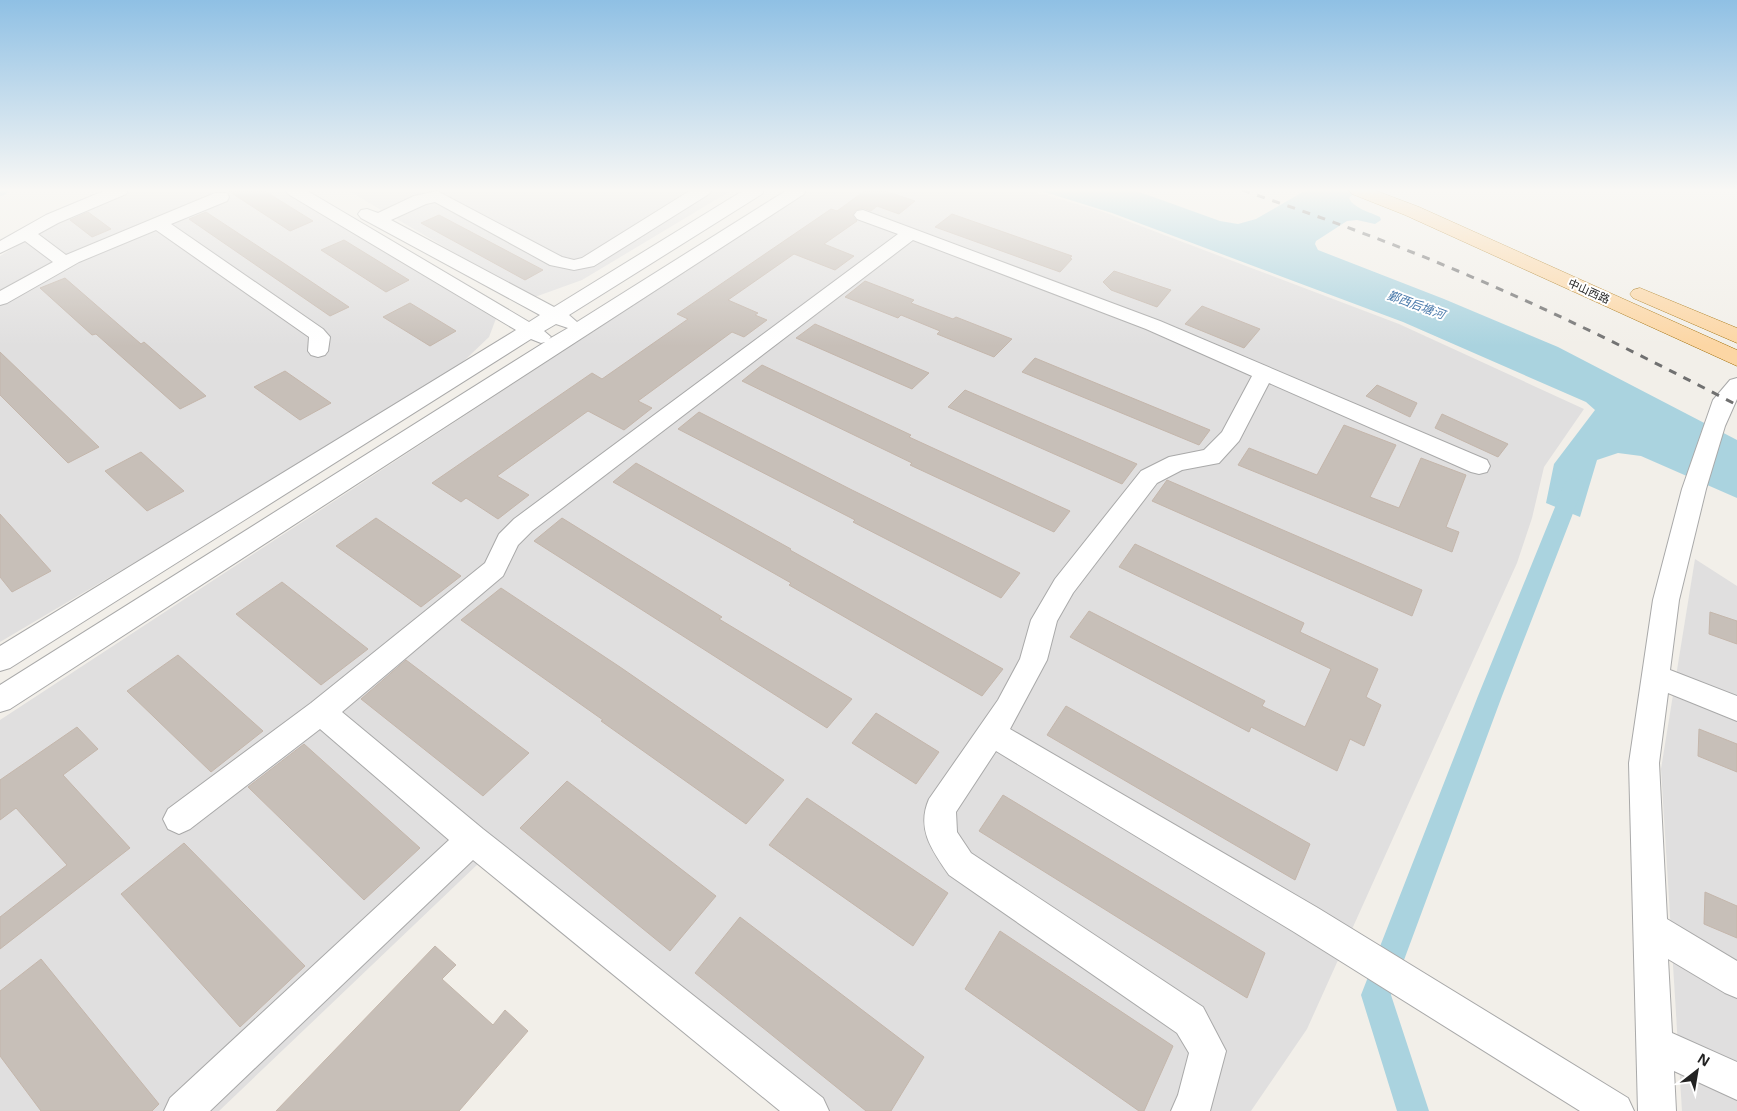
<svg xmlns="http://www.w3.org/2000/svg" width="1737" height="1111" font-family="'Noto Sans','Noto Sans SC',sans-serif">
<style>
.residential{fill:#e0dfdf}
.water{fill:#aad3df}
.lines{fill:none;stroke-linecap:round;stroke-linejoin:round}
.canal{fill:#aad3df;fill-rule:evenodd}
.building{fill:#c7bfb8;stroke:#c4b6ab}
.minor-casing{stroke:#a9a9a9;stroke-width:2}
.major-casing{stroke:#a06b00;stroke-width:1}
.minor{fill:#fff;fill-rule:evenodd}
.major{fill:#fcd6a4;fill-rule:evenodd}
.rail{stroke:#707070;stroke-width:3;stroke-dasharray:8 8;stroke-linecap:butt}
.labels{text-anchor:middle;stroke-width:4;stroke-linejoin:round;paint-order:stroke}
.far-street-label{font-size:11px;fill:#222;stroke:#fff}
.far-water-label{font-size:12px;font-style:italic;fill:#4a7aab;stroke:#fff}
</style>
<rect width="100%" height="100%" fill="#f2efe9"/>
<g class="residential">
<polygon points="132,190 284,190 497,316 489,337 445,379 0,642 0,256 64,217"/>
<polygon points="347,190 732,190 582,280 532,298"/>
<polygon points="809,190 1028,190 1101,211 1399,324 1584,409 1544,467 1532,518 1517,563 1307,1029 1251,1111 792,1111 480,862 219,1111 0,1111 0,720"/>
<polygon points="1695,559 1737,586 1737,1111 1682,1111 1661,769"/>
</g>
<path class="water" d="M1038,190h96l86,31 18,3 18,-5 50,-29h51l-8,8c4,10 21,14 31,19l1,3 -6,4 -18,-4 -10,1 -31,20 -1,3 3,6 126,49 114,48 179,93v58l-96,-42 -23,-3 -21,7 -17,57 -34,-14 8,-39 41,-54 -9,-8 -183,-80 -291,-109z"/>
<g class="lines">
<g class="canal">
<polygon points="0,190 10,190 5,195 0,196"/>
<polygon points="1574,478 1581,480 1584,485 1502,696 1391,995 1429,1111 1397,1111 1361,995 1478,696 1564,485 1567,480"/>
</g>
</g>
<g class="building">
<polygon points="227,190 263,190 313,221 290,231"/>
<polygon points="866,190 882,190 915,201 899,214 877,206 871,211 863,208 856,210 852,215 857,221 824,244 854,256 835,270 794,254 728,300 758,313 755,315 767,320 744,337 732,332 638,401 652,408 624,430 588,411 497,476 529,495 498,519 466,498 461,502 432,483 592,373 602,379 688,319 677,314 831,209 837,211"/>
<polygon points="88,212 111,229 92,237 70,220"/>
<polygon points="206,212 285,264 349,307 330,316 189,219"/>
<polygon points="952,214 1072,256 1070,258 1072,259 1060,272 935,227"/>
<polygon points="439,215 543,270 525,280 421,223"/>
<polygon points="344,240 409,280 386,292 321,250"/>
<polygon points="1114,271 1171,290 1157,307 1111,290 1103,282"/>
<polygon points="65,278 141,344 144,342 206,396 180,409 96,334 92,335 40,288"/>
<polygon points="865,281 914,300 911,303 953,319 956,317 1012,339 994,357 937,334 940,331 901,315 898,318 845,297"/>
<polygon points="410,303 456,331 430,346 383,317"/>
<polygon points="1202,306 1260,329 1244,348 1185,324"/>
<polygon points="815,324 929,373 912,389 796,338"/>
<polygon points="0,352 99,447 68,463 0,395"/>
<polygon points="1035,358 1210,430 1199,445 1022,372"/>
<polygon points="762,365 911,435 909,437 1070,511 1054,532 910,465 912,463 742,381"/>
<polygon points="285,371 331,403 300,420 254,387"/>
<polygon points="1377,385 1417,403 1410,417 1366,396"/>
<polygon points="965,390 1137,464 1122,484 948,407"/>
<polygon points="699,412 852,490 1020,573 1001,598 853,522 855,520 678,429"/>
<polygon points="1442,414 1508,444 1498,457 1435,428"/>
<polygon points="1344,425 1396,445 1370,497 1399,508 1421,458 1466,475 1446,527 1459,532 1452,552 1238,465 1249,448 1317,475"/>
<polygon points="141,452 184,491 147,511 105,471"/>
<polygon points="636,463 791,549 790,550 1003,669 982,696 789,585 791,583 613,482"/>
<polygon points="1167,480 1422,590 1412,616 1152,501"/>
<polygon points="0,514 51,571 12,592 0,577"/>
<polygon points="376,518 461,576 421,607 336,546"/>
<polygon points="562,518 722,617 719,619 852,699 827,728 534,541"/>
<polygon points="1135,544 1304,623 1300,632 1378,669 1366,697 1381,705 1364,746 1350,739 1337,771 1251,727 1249,732 1070,637 1089,611 1265,701 1262,706 1305,727 1331,669 1119,567"/>
<polygon points="282,582 368,649 321,685 236,614"/>
<polygon points="501,588 620,667 784,780 746,824 601,721 603,720 461,620"/>
<polygon points="1710,612 1737,621 1737,644 1709,634"/>
<polygon points="178,655 263,731 211,772 127,691"/>
<polygon points="406,660 529,753 483,796 361,699"/>
<polygon points="1066,706 1310,844 1295,880 1047,735"/>
<polygon points="876,713 939,752 916,784 852,743"/>
<polygon points="77,727 98,749 63,775 130,848 0,949 0,917 67,865 16,808 0,820 0,780"/>
<polygon points="1699,729 1737,744 1737,772 1698,756"/>
<polygon points="304,744 420,848 364,900 248,787"/>
<polygon points="567,781 716,896 670,951 520,828"/>
<polygon points="1003,795 1265,953 1247,998 979,831"/>
<polygon points="807,798 948,893 913,946 769,845"/>
<polygon points="184,843 305,966 240,1027 121,894"/>
<polygon points="1705,892 1737,906 1737,938 1704,924"/>
<polygon points="740,917 924,1057 891,1111 866,1111 695,973"/>
<polygon points="1000,931 1173,1046 1144,1111 1139,1111 965,989"/>
<polygon points="435,946 456,965 442,979 493,1025 505,1010 528,1031 459,1111 276,1111"/>
<polygon points="41,959 159,1104 152,1111 41,1111 0,1056 0,991"/>
</g>
<g class="lines">
<g class="minor-casing">
<g id="minor">
<polygon points="106,190 128,190 126,194 58,223 38,234 66,255 215,193 227,193 229,197 227,201 171,224 323,329 330,337 328,351 325,355 318,357 311,355 308,351 309,337 156,230 79,262 7,303 0,305 0,291 53,262 25,241 0,253 0,241 46,215"/>
<path d="M286,190h20l223,132 11,-7 -179,-97 -3,-4 3,-4 6,-1 11,4 36,-17 23,-5 125,66 12,3 8,-2 109,-68h20l-2,4 -115,72 -20,4 -24,-5 -115,-63 -9,2 -35,16 163,87 190,-117h20l-2,4 -193,121 8,7 210,-132h19l-2,4 -794,515 -10,3v-27l545,-343 -4,1 -10,-4 -521,329 -10,3v-25l516,-316 -228,-136zM556,324l12,4 -19,11 2,-2 -7,-6z"/>
<path d="M863,210l297,111 327,139 3,6 -3,6 -8,2 -8,-2 -202,-89 -30,58 -20,22 -37,7 -25,13 -84,110 -16,28 -10,39 -37,69 308,179 310,190 6,13h-54l-286,-179 -298,-181 -40,61 1,20 14,21 232,154 23,44 -16,60h-39l7,-16 11,-42 -12,-20 -228,-158c-17,-25 -33,-46 -20,-76l69,-99 22,-41 11,-39 24,-41 86,-108 28,-14 35,-7 18,-18 30,-56 -106,-47 -233,-89 -381,291 -14,14 -15,31 -161,136 141,117 340,269 6,13h-49l-307,-251 -263,251h-46l6,-13 279,-258 -129,-111 -130,100 -11,5 -11,-5 -5,-10 5,-10 143,-106 174,-140 14,-29 15,-15 384,-285 -41,-15 -3,-4 3,-4z"/>
<polygon points="1737,378 1737,399 1725,426 1706,489 1679,600 1670,670 1737,696 1737,721 1668,693 1659,763 1667,919 1737,961 1737,998 1725,993 1668,959 1672,1033 1737,1062 1737,1100 1674,1071 1676,1111 1638,1111 1629,763 1653,600 1682,489 1713,400 1730,380"/>
</g>
</g>
<g class="major-casing">
<g id="major">
<polygon points="1349,190 1374,190 1419,207 1737,350 1737,366 1405,215 1352,194"/>
<polygon points="1640,288 1737,328 1737,343 1633,298 1630,294 1633,290"/>
</g>
</g>
<use href="#minor" class="minor"/>
<use href="#major" class="major"/>
<path class="rail" d="M1242,190c73,25 145,51 216,81 95,40 187,86 279,134"/>
</g>
<linearGradient id="sky" x2="0" y2="1"><stop stop-color="#8fc0e4"/><stop offset="0.55" stop-color="#f9f8f5"/><stop offset="1" stop-color="#f9f8f5" stop-opacity="0"/></linearGradient>
<rect width="1737" height="346" fill="url(#sky)"/>
<g class="labels">
<g class="far-street-label">
<text transform="translate(1589 291) rotate(24)" y="4">中山西路</text>
</g>
<g class="far-water-label">
<text transform="translate(1416 305) rotate(20)" y="4">鄞西后塘河</text>
</g>
</g>
<g transform="translate(1697 1071) rotate(31)" stroke="#ffffff" stroke-width="4" paint-order="stroke">
<path d="M0-4L9 19L0 12L-9 19Z" fill="#222222"/>
<text y="-8" font-size="14" font-weight="bold" text-anchor="middle" fill="#222222">N</text>
</g>
</svg>
